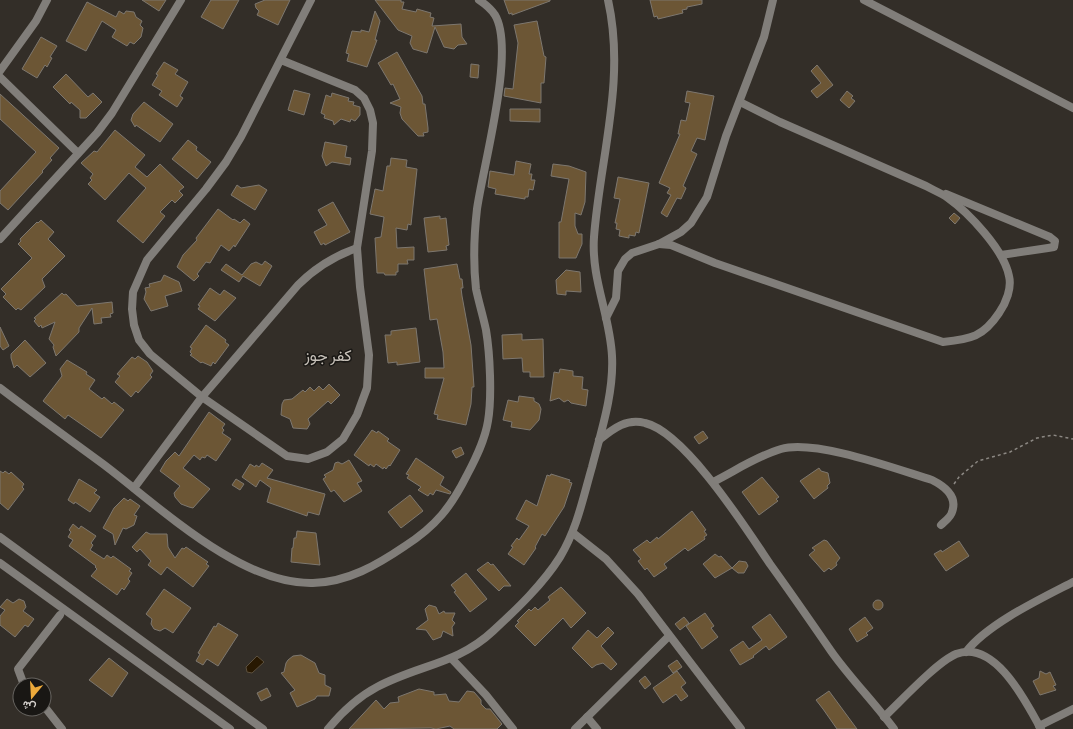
<svg xmlns="http://www.w3.org/2000/svg" width="1073" height="729" font-family="'Alegreya Sans',Vazirmatn,sans-serif">
<style>
.water{fill:#281801;stroke:#5c503e}
.building{fill:#6c5635;stroke:#7d776f}
.lines{fill:none;stroke-linecap:round;stroke-linejoin:round}
.path{stroke:#8c8883;stroke-width:1.5;stroke-dasharray:3 3;stroke-linecap:butt}
.minor{stroke:#817e7a;stroke-width:8}
.tertiary{stroke:#817e7a;stroke-width:8}
.labels{text-anchor:middle;stroke-width:3;stroke-linejoin:round;paint-order:stroke}
.quarter-label{font-size:16px;fill:#c7c1b9;stroke:#191714}
</style>
<rect width="100%" height="100%" fill="#332e28"/>
<polygon class="water" points="257,656 264,662 252,673 247,672 246,667"/>
<g class="building">
<polygon points="142,0 166,0 159,11"/>
<polygon points="211,0 239,0 223,29 201,17"/>
<polygon points="265,0 290,0 278,25 257,15 259,11 256,8 255,4"/>
<polygon points="375,0 401,0 401,2 404,2 402,9 416,12 417,9 431,13 430,17 434,18 432,26 461,24 462,37 467,44 458,45 454,49 444,47 435,27 427,53 413,49 410,43 412,36 398,30"/>
<polygon points="504,0 550,0 550,1 512,15 512,13 509,14"/>
<polygon points="650,0 702,0 702,4 687,7 687,9 682,10 683,13 658,19 657,16 654,17"/>
<polygon points="87,2 116,17 119,11 124,14 126,11 134,12 136,17 142,21 140,25 143,28 141,37 134,44 130,42 127,46 112,37 116,30 102,21 86,51 66,41"/>
<polygon points="375,11 380,21 375,40 377,40 367,67 347,61 349,54 346,53 352,31 361,32 361,30 369,32"/>
<polygon points="537,21 544,56 546,57 544,83 541,83 541,103 504,96 505,88 513,89 518,43 514,25"/>
<polygon points="41,37 57,46 50,57 52,58 47,67 45,65 37,78 22,69"/>
<polygon points="397,52 422,96 423,104 425,104 428,128 428,132 423,133 424,136 418,136 402,119 400,113 401,107 390,103 400,99 393,84 391,85 378,63"/>
<polygon points="164,62 178,70 175,74 188,82 180,96 183,98 177,107 159,95 162,91 152,85 158,75 156,74"/>
<polygon points="471,64 479,65 478,78 470,77"/>
<polygon points="817,65 833,85 817,98 811,91 821,83 811,71"/>
<polygon points="66,74 88,97 93,93 102,102 86,118 80,118 80,110 71,102 70,104 53,87"/>
<polygon points="294,90 310,94 304,115 288,110"/>
<polygon points="687,91 714,96 705,140 697,138 691,151 697,154 683,186 686,188 681,199 677,198 667,217 661,213 671,195 667,193 670,188 659,183 680,134 678,134 681,120 686,121 690,103 685,102"/>
<polygon points="847,91 853,96 851,98 855,101 849,108 840,100"/>
<polygon points="332,93 349,98 348,101 354,102 353,105 360,107 360,115 355,121 351,119 350,122 341,119 334,125 333,121 324,118 325,115 321,113 326,95 331,97"/>
<polygon points="0,94 59,148 50,158 52,160 42,171 43,172 8,210 0,203 0,191 36,152 0,119"/>
<polygon points="144,102 173,124 160,142 136,125 135,127 131,120 133,114"/>
<polygon points="510,109 540,109 540,122 510,121"/>
<polygon points="115,130 145,155 135,167 147,177 160,164 184,187 179,191 183,195 175,203 172,200 160,212 165,216 143,243 117,221 146,188 129,173 105,200 88,184 92,180 90,178 93,174 81,163 94,151 97,152"/>
<polygon points="188,140 197,147 196,150 211,162 197,179 172,159"/>
<polygon points="325,142 347,146 345,157 351,158 350,165 332,162 326,166 322,156"/>
<polygon points="391,158 407,160 406,167 417,169 411,225 408,224 407,230 396,228 397,248 414,247 414,260 407,260 408,264 398,264 398,272 396,272 396,275 385,275 384,273 377,273 375,238 381,237 384,217 370,214 375,189 383,191 387,166 390,166"/>
<polygon points="516,161 531,164 529,174 532,174 531,180 535,180 533,190 529,189 528,197 525,197 525,199 495,194 496,189 488,187 490,171 514,175"/>
<polygon points="553,164 569,166 586,172 585,202 581,215 575,213 575,226 578,234 582,234 582,244 576,258 559,258 559,222 561,222 569,179 551,176"/>
<polygon points="618,177 649,183 639,233 636,232 635,236 629,235 629,238 619,236 620,230 616,229 617,223 615,223 620,199 614,198"/>
<polygon points="237,185 241,188 259,185 267,190 255,210 231,195"/>
<polygon points="333,202 350,232 325,245 324,243 321,245 314,232 327,225 318,210"/>
<polygon points="218,209 233,220 234,219 240,223 244,219 250,224 235,247 234,245 229,251 221,245 210,263 206,262 197,274 199,276 194,281 177,267 183,255 197,240 196,238"/>
<polygon points="954,213 960,218 955,224 949,218"/>
<polygon points="440,216 440,219 446,218 449,245 446,246 447,250 428,252 424,218"/>
<polygon points="41,220 54,232 48,239 65,256 42,279 45,287 21,310 18,308 16,310 3,297 6,294 1,289 32,258 18,244 21,241 20,239 37,222 38,223"/>
<polygon points="265,261 272,266 260,286 243,276 239,282 221,270 226,264 242,275 251,264 256,262 262,265"/>
<polygon points="457,264 460,279 462,279 463,288 461,288 462,296 471,345 474,387 472,387 471,404 466,425 437,419 438,415 434,414 444,378 425,378 425,368 444,368 443,352 437,319 430,320 424,269"/>
<polygon points="566,270 580,272 581,292 566,291 566,295 557,294 556,280"/>
<polygon points="164,275 179,282 182,291 165,296 168,306 151,311 144,299 146,292 145,288 150,287 149,284 161,281"/>
<polygon points="210,288 220,295 224,290 236,298 215,321 198,309 200,306 198,305"/>
<polygon points="62,293 64,295 66,294 77,306 112,302 113,313 110,314 111,317 101,318 102,323 94,324 92,308 79,328 79,332 56,356 53,347 54,345 49,339 55,322 42,328 41,325 39,327 34,321 36,319 34,318"/>
<polygon points="206,325 226,340 225,342 229,345 215,364 213,362 211,366 202,362 201,363 190,355 192,354 190,352 192,348 190,347"/>
<polygon points="0,327 9,346 3,350 0,346"/>
<polygon points="416,328 420,362 397,365 397,362 388,363 385,335 391,335 391,331"/>
<polygon points="522,334 522,340 543,339 544,377 530,377 530,372 523,372 522,358 503,359 502,335"/>
<polygon points="25,340 46,363 30,377 17,365 14,368 11,358 11,354"/>
<polygon points="138,356 147,362 153,371 150,375 152,377 138,393 136,391 131,397 115,382 120,376 117,374 132,357 135,359"/>
<polygon points="67,360 87,372 86,374 95,380 89,389 102,399 104,397 112,404 114,402 124,410 101,438 68,415 65,419 43,401 62,376 60,369"/>
<polygon points="560,369 573,371 573,376 583,377 582,389 588,390 586,406 571,403 568,400 564,402 559,398 550,401 554,372 559,373"/>
<polygon points="329,384 340,395 331,404 328,401 308,419 310,424 307,429 293,428 290,419 281,415 282,404 284,400 292,399 303,390 305,392 310,387 314,391 319,386 323,390"/>
<polygon points="519,396 534,398 534,401 539,404 541,409 539,420 530,430 511,427 512,422 503,420 508,400 518,402"/>
<polygon points="209,412 225,424 222,428 224,430 222,433 231,439 216,461 207,455 205,458 202,457 200,460 194,455 183,468 210,489 193,508 189,507 181,504 175,497 174,493 180,486 160,471 166,461 175,452 179,456"/>
<polygon points="372,430 377,433 378,431 389,439 387,441 400,450 390,466 389,465 386,469 384,467 383,469 376,464 374,467 370,464 369,466 354,455"/>
<polygon points="703,431 708,438 699,444 694,437"/>
<polygon points="461,447 464,454 456,458 452,451"/>
<polygon points="416,458 444,477 440,485 451,492 450,494 436,490 433,495 430,493 428,496 418,490 421,487 407,478 409,475 406,474"/>
<polygon points="349,460 362,481 357,483 362,491 344,502 334,490 331,492 323,479 326,477 324,475 333,470 335,463 338,462 342,464"/>
<polygon points="262,463 273,470 267,478 325,494 319,515 308,512 307,516 267,502 271,488 260,480 256,487 242,477 250,464 255,467 256,465 259,467"/>
<polygon points="819,468 821,471 828,473 830,483 827,486 828,488 814,499 800,481"/>
<polygon points="0,471 3,473 5,471 9,474 11,472 24,484 22,487 24,489 8,510 0,503"/>
<polygon points="551,474 570,480 569,482 572,483 564,507 545,536 542,534 535,547 536,548 524,565 508,554 513,547 511,546 517,538 519,540 529,526 516,519 526,500 537,506 547,475 550,476"/>
<polygon points="762,477 779,497 776,499 778,501 759,515 742,492"/>
<polygon points="79,479 97,490 94,493 100,497 90,512 75,502 74,504 68,500"/>
<polygon points="236,479 244,484 240,490 232,485"/>
<polygon points="410,495 423,511 401,528 388,512"/>
<polygon points="124,498 128,501 130,499 140,506 134,515 137,516 134,525 126,529 123,528 115,545 113,534 103,528 114,508"/>
<polygon points="692,511 706,530 704,531 707,535 704,537 705,539 688,551 685,548 664,564 667,568 654,577 647,568 645,570 638,561 641,559 633,550 647,540 650,543 657,537 658,539"/>
<polygon points="73,524 79,529 81,526 96,536 91,543 93,545 90,550 104,559 107,555 111,558 113,556 131,569 129,571 132,573 128,579 130,581 124,590 122,588 117,595 91,576 97,569 95,567 96,566 69,546 73,540 68,537 71,532 69,530"/>
<polygon points="297,531 316,533 320,565 291,562 292,548 293,548 294,538 296,538"/>
<polygon points="146,532 150,534 167,534 168,547 175,558 182,548 184,549 186,547 208,562 206,564 209,566 193,587 167,567 161,575 148,565 151,561 140,549 137,552 132,547"/>
<polygon points="824,540 827,541 840,558 836,563 837,565 831,570 829,568 824,572 809,555 815,550 812,548"/>
<polygon points="959,541 969,556 946,571 934,554 941,550 942,552"/>
<polygon points="715,554 719,557 721,556 732,568 715,578 703,564"/>
<polygon points="739,561 746,562 748,566 744,573 738,573 732,568"/>
<polygon points="488,562 491,565 493,564 511,586 504,586 499,591 477,570"/>
<polygon points="466,573 487,599 470,612 454,592 456,591 451,585"/>
<polygon points="561,587 586,613 571,628 563,618 535,646 515,626 519,622 517,621 529,609 531,611 535,607 538,610 550,600 548,597"/>
<polygon points="164,589 191,608 173,633 165,628 160,631 154,629 151,624 152,619 146,614"/>
<polygon points="7,599 13,603 19,599 24,601 26,607 23,611 34,619 28,627 25,625 15,637 0,625 0,616 5,610 0,607"/>
<circle cx="878" cy="605" r="5"/>
<polygon points="429,605 436,607 439,614 444,611 445,613 455,613 452,620 455,623 452,627 453,636 443,631 441,637 433,640 426,630 416,629 428,620 425,609"/>
<polygon points="705,613 714,626 711,628 718,637 702,649 686,626"/>
<polygon points="770,614 787,637 769,650 766,646 753,656 754,657 740,665 730,650 743,641 749,649 762,640 752,627"/>
<polygon points="684,617 689,623 680,630 675,624"/>
<polygon points="865,617 873,628 866,633 868,635 857,642 849,629"/>
<polygon points="218,623 238,635 218,666 207,659 203,665 196,661 200,654 198,653 214,626 216,627"/>
<polygon points="608,627 614,633 601,646 617,664 611,670 603,663 596,665 592,668 572,648 588,630 597,638"/>
<polygon points="301,655 315,663 319,673 325,675 325,685 331,688 329,696 317,696 315,699 297,707 290,693 295,690 281,673 284,672 286,663 288,660 293,656"/>
<polygon points="109,658 128,673 112,697 89,680"/>
<polygon points="677,660 682,667 673,673 668,666"/>
<polygon points="677,671 686,683 681,687 688,696 681,701 676,694 663,703 653,688"/>
<polygon points="1040,671 1046,674 1050,672 1056,685 1053,686 1056,690 1040,695 1033,681 1039,678"/>
<polygon points="645,676 651,684 645,689 639,681"/>
<polygon points="267,688 271,696 261,701 257,693"/>
<polygon points="419,689 434,692 434,695 446,694 449,701 459,702 467,691 474,692 481,700 481,704 486,709 490,709 502,724 497,729 454,729 450,726 436,729 431,728 349,729 376,700 384,709 390,703 399,702 398,697"/>
<polygon points="829,691 857,729 837,729 823,709 816,700"/>
</g>
<g class="lines">
<polyline class="path" points="954,484 959,477 978,461 1010,452 1037,438 1053,435 1073,439"/>
<g class="minor">
<polyline points="864,0 1073,108"/>
<polyline points="281,60 355,90 364,98 370,110 373,123 372,151 357,248 360,287 369,355 367,388 357,415 343,439 327,452 308,459 287,456 202,397 150,354 139,340 134,325 132,309 133,292 147,260 206,189 226,162 241,137 311,0"/>
<polyline points="0,77 78,153"/>
<polyline points="946,194 1050,237 1055,241 1054,247 1048,248 1001,255"/>
<polyline points="0,239 97,133 112,113 181,0"/>
<path d="M659,244l12,1 44,18 228,79c28,-3 40,-5 56,-29 7,-10 13,-25 10,-37 -5,-26 -40,-63 -61,-78 -7,-5 -15,-8 -22,-12l-146,-64 -40,-20"/>
<polyline points="606,318 616,298 618,271 625,259 632,253 659,244 681,232 691,223 707,197 726,136 764,37 773,0"/>
<path d="M0,388c34,26 69,51 103,76 56,42 137,121 210,119 35,-1 64,-18 92,-37 31,-20 46,-39 62,-71 9,-17 18,-35 21,-54 4,-24 2,-67 -2,-91 -3,-14 -7,-27 -10,-41 -3,-27 -2,-54 1,-80 6,-43 39,-159 18,-194 -4,-6 -10,-11 -16,-15"/>
<path d="M599,440c14,-11 27,-22 46,-17 40,9 102,107 125,141 21,29 41,58 61,87 19,27 43,51 63,78"/>
<path d="M713,482c22,-11 44,-26 68,-33 34,-10 115,20 151,31 12,6 26,16 20,32 -1,5 -7,9 -11,13"/>
<path d="M134,488l68,-91 96,-112c17,-17 36,-29 59,-37"/>
<polyline points="573,533 606,559 638,594 741,729"/>
<polyline points="0,537 263,729"/>
<polyline points="0,563 230,729"/>
<path d="M966,652c21,-28 76,-54 107,-70"/>
<polyline points="452,659 486,695 513,729"/>
<polyline points="24,685 18,669 60,615"/>
<polyline points="44,706 62,729"/>
<polyline points="587,717 597,729"/>
<path d="M884,717c17,-16 53,-55 72,-63 39,-15 70,48 85,75"/>
<polyline points="1039,726 1073,709"/>
<path d="M328,729c14,-17 30,-32 49,-42 41,-22 81,-23 116,-56 24,-22 50,-47 67,-74 17,-28 23,-59 32,-90 9,-35 22,-74 20,-111 -2,-41 -21,-77 -18,-119 6,-79 32,-157 14,-237"/>
<polyline points="575,729 669,636"/>
</g>
<polyline class="tertiary" points="0,71 36,21 47,0"/>
</g>
<g class="labels">
<g class="quarter-label">
<text x="328" y="361">كفر جوز</text>
</g>
</g>
<g transform="translate(32 697) rotate(198)"><circle r="19" fill="#191714" stroke="#65625e"/>
<path d="M0-3L7 15L0 10L-7 15Z" fill="#eca93a"/>
<text y="-6" font-size="11" font-weight="bold" text-anchor="middle" fill="#d6d2ce">ش</text>
</g>
</svg>
